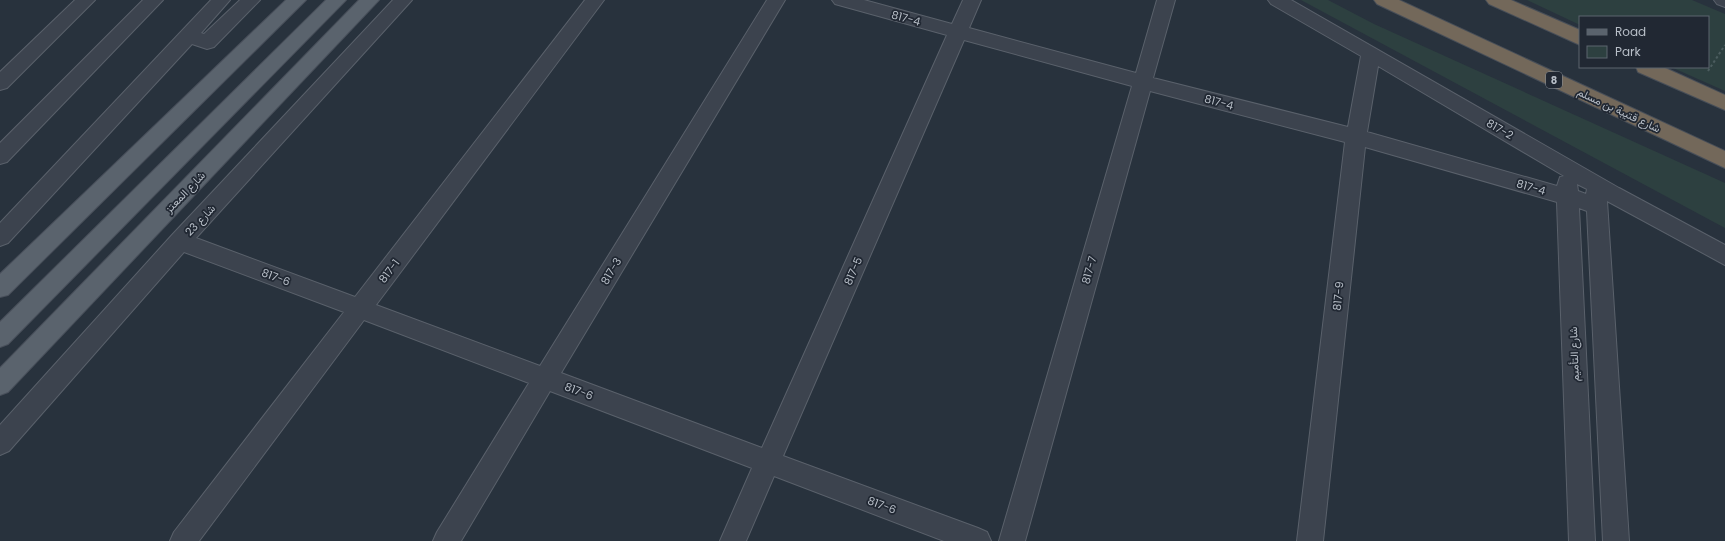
<svg xmlns="http://www.w3.org/2000/svg" width="1725" height="541" font-family="Poppins,Vazirmatn,sans-serif">
<style>
.green{fill:#2d4040}
.lines{fill:none;stroke-linecap:round;stroke-linejoin:round}
.minor-casing{stroke:#5a616b;stroke-width:2}
.major-casing{stroke:#484f5a;stroke-width:2}
.highway-casing{stroke:#474e58;stroke-width:2}
.path{stroke:#4c5d5f;stroke-width:2;stroke-dasharray:2.5 2.5;stroke-linecap:butt}
.minor{fill:#3c434e;fill-rule:evenodd}
.major{fill:#5a636d;fill-rule:evenodd}
.highway{fill:#73685a;fill-rule:evenodd}
.labels{text-anchor:middle;stroke-width:3.5;stroke-linejoin:round;paint-order:stroke}
.shield{fill:#212833;stroke:#8b929b;stroke-width:1}
.shield-label{font-size:10px;font-weight:bold;fill:#b8bfc8}
.street-label{font-size:11px;fill:#b8bfc8;stroke:#212833}
</style>
<rect width="100%" height="100%" fill="#28323d"/>
<g class="green">
<polygon points="1301,0 1328,0 1374,24 1725,183 1725,228"/>
<polygon points="1527,0 1692,0 1725,14 1725,91 1671,67 1708,67 1708,17 1580,17 1580,25"/>
</g>
<g class="lines">
<g class="minor-casing">
<g id="minor">
<polygon points="75,0 95,0 7,88 0,90 0,72"/>
<polygon points="143,0 163,0 7,162 0,164 0,143"/>
<polygon points="211,0 230,0 201,33 204,34 240,0 260,0 214,47 207,49 192,44 8,243 0,246 0,223"/>
<path d="M393,0h19l-216,238 159,59 230,-297h19l-228,305 164,61 227,-366h18l-224,373 201,75 185,-413 -112,-31 -3,-4h32l88,24 11,-24h18l-12,28 167,45 21,-73h18l-22,78 195,49 13,-71 -90,-52 -3,-4h23l328,188 106,57v20l-118,-64 22,340h-26l-16,-330 -8,-3 16,333h-26l-12,-339 -192,-55 -42,394h-26l48,-399 -195,-51 -125,450h-26l133,-455 -168,-46 -181,416 195,72 9,4 4,9h-47l-170,-65 -28,65h-26l32,-73 -202,-77 -89,150h-28l4,-9 92,-149 -165,-63 -165,221h-29l4,-9 170,-220 -160,-60 -175,199 -9,4v-30l172,-190zM1378,66l186,110 -4,1 -3,9 -190,-54zM1577,184l10,5 -1,5 -8,-3z"/>
<polygon points="1714,0 1725,0 1725,7 1717,4"/>
</g>
</g>
<g class="major-casing">
<g id="major">
<polygon points="286,0 306,0 8,295 0,297 0,274"/>
<polygon points="326,0 346,0 8,344 0,347 0,322"/>
<polygon points="359,0 379,0 8,392 0,395 0,368"/>
</g>
</g>
<g class="highway-casing">
<g id="highway">
<polygon points="1374,0 1399,0 1725,151 1725,168 1377,4"/>
<polygon points="1486,0 1511,0 1580,30 1580,45 1489,4"/>
<polygon points="1636,67 1663,67 1725,95 1725,110 1638,72"/>
</g>
</g>
<polyline class="path" points="1708,71 1725,45"/>
<use href="#minor" class="minor"/>
<use href="#major" class="major"/>
<use href="#highway" class="highway"/>
</g>
<g class="labels">
<rect class="shield" x="1546" y="72" width="16" height="16" rx="3"/>
<g class="shield-label">
<text x="1554" y="84">8</text>
</g>
<g class="street-label">
<text transform="translate(906 18) rotate(15)" y="4">817-4</text>
<text transform="translate(1219 102) rotate(15)" y="4">817-4</text>
<text transform="translate(1619 110) rotate(25)" y="4">شارع قتيبة بن مسلم</text>
<text transform="translate(1500 129) rotate(30)" y="4">817-2</text>
<text transform="translate(1531 187) rotate(16)" y="4">817-4</text>
<text transform="translate(185 192) rotate(-46)" y="4">شارع المعتز</text>
<text transform="translate(200 220) rotate(-47)" y="4">شارع 23</text>
<text transform="translate(1089 270) rotate(-74)" y="4">817-7</text>
<text transform="translate(389 271) rotate(-53)" y="4">817-1</text>
<text transform="translate(611 271) rotate(-59)" y="4">817-3</text>
<text transform="translate(853 271) rotate(-66)" y="4">817-5</text>
<text transform="translate(276 277) rotate(21)" y="4">817-6</text>
<text transform="translate(1338 296) rotate(-84)" y="4">817-9</text>
<text transform="translate(1574 354) rotate(-92)" y="4">شارع التأميم</text>
<text transform="translate(579 391) rotate(21)" y="4">817-6</text>
<text transform="translate(882 505) rotate(21)" y="4">817-6</text>
</g>
</g>
<rect x="1579" y="16" width="130" height="52" fill="#212833" stroke="#5d646f"/>
<rect x="1587" y="29" width="20" height="6" fill="#5a636d" stroke="#5d646f"/>
<text x="1615" y="36" font-size="12" fill="#b8bfc8">Road</text>
<rect x="1587" y="46" width="20" height="12" fill="#2d4040" stroke="#5d646f"/>
<text x="1615" y="56" font-size="12" fill="#b8bfc8">Park</text>
</svg>
